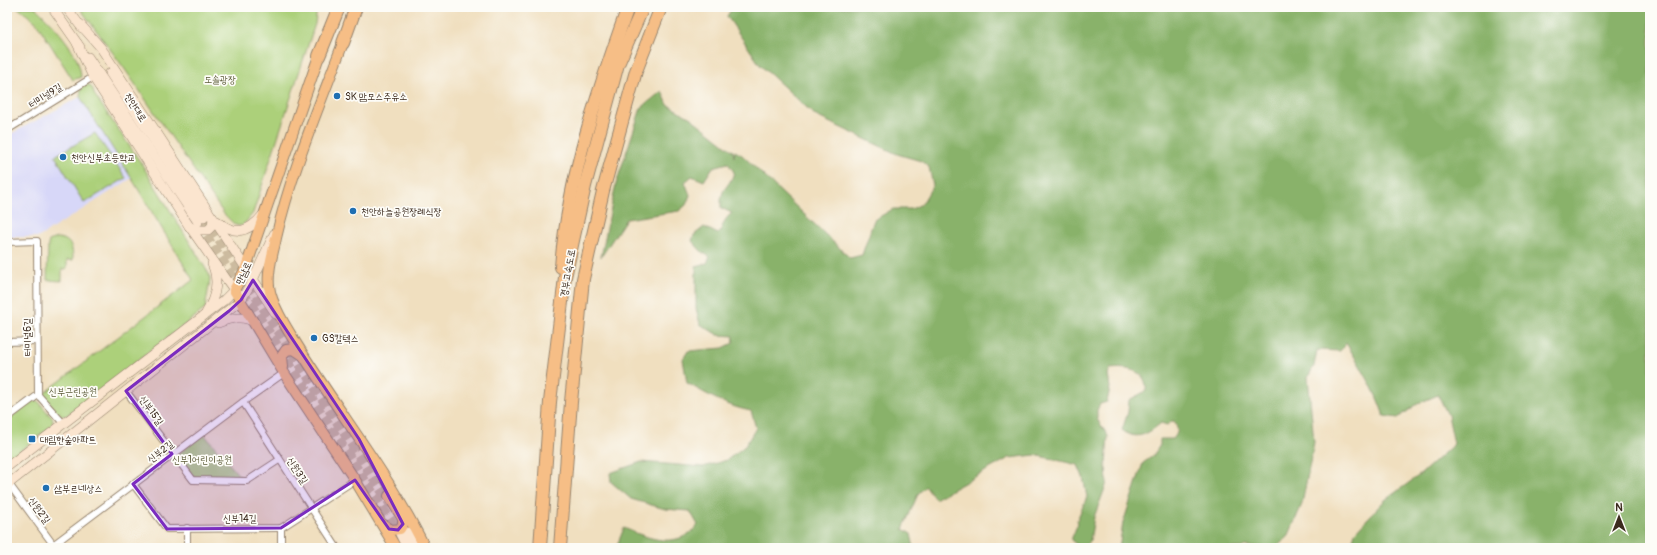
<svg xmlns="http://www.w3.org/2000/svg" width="1657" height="555" font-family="Pangolin,'Poor Story',sans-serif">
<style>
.built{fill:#d7d7f8}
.green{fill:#acd07a;stroke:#747d4c}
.forest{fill:#89b26a;stroke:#626e44}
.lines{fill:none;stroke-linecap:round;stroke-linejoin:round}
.secondary-tunnel{stroke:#ccbb9f;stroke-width:9;stroke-dasharray:9 4.5;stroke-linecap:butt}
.street-casing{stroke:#96846e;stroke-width:8}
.secondary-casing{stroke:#96846e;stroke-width:10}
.primary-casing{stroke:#96846e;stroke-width:12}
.highway-casing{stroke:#96846e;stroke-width:14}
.street{stroke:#fff;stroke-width:6}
.secondary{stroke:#fbe5cf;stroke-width:9}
.primary{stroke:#f6be86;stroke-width:10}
.highway{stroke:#f6be86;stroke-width:12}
.marked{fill:#7b2cbf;fill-opacity:0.2;stroke:#7b2cbf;stroke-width:3;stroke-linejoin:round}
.poi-dot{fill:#1f6fb2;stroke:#fdfcf7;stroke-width:1.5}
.labels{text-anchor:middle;stroke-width:3.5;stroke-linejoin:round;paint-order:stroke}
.park-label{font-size:10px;fill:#5d5c3a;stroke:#fdfcf7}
.street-label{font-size:10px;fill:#3b2a1e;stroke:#fdfcf7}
.poi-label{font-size:10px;fill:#3b2a1e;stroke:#fdfcf7;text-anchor:start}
</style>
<rect width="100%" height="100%" fill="#fdfcf7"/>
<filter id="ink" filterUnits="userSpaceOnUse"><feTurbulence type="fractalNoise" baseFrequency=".025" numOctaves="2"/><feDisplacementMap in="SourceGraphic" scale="8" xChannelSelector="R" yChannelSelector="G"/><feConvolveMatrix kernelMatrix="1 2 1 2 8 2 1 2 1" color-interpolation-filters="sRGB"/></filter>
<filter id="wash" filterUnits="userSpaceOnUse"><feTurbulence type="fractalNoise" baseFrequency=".012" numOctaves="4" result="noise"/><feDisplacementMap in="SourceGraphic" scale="16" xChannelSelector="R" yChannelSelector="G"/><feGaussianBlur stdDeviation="0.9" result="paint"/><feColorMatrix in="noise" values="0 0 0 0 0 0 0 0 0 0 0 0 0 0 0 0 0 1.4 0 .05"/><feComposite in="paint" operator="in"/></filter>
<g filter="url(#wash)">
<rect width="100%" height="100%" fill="#f0dfbf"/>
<polygon class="built" points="80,97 132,178 39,237 11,237 7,235 7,136"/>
<g class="green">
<path d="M17,7h18c17,17 45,44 46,70l-8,3 -37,-58z"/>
<polygon points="79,7 317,7 315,24 253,213 246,222 241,226 235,225 224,214 124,68"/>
<polygon points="85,84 89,85 93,89 94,94 141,163 209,274 210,280 205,309 66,416 59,416 43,398 43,394 193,280 132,179 80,97 81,89"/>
<polygon points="95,133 126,178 84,203 55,156"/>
<path d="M57,238c14,1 16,9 16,22h-6v9h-5v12l-15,-1 1,-35 1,-4z"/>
<polygon points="33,400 38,401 53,419 52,426 7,461 7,420"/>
<polygon points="203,433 241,478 194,478 176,456"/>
</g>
<path class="forest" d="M733,7h917v541h-299l4,-16 30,-32 36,-26 33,-30 -6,-29 -10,-20 -19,8 -21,15 -14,-2c-9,-27 -23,-49 -38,-73l-6,8 -23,-1 -3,16 -6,11 6,65 -12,62 -14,33 -13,11 -30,-2 -4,2h-122l4,-25 20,-60 10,-7 7,-11v-6h13c6,-7 5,-10 1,-18h-2l-5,4 -6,-2c-12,10 -24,19 -39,7l6,-18 1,-12 17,-9c2,-21 -19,-24 -36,-22l-2,5 2,14 -3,14 -7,2 -3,6v9l11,17 -2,30 1,17 -13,34 -4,24 -5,6 -4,1 -10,-8 7,-17 -1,-3 10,-23 -4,-20 -5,-12 -43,-10 -26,3 -74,41 -9,-13 -8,8 -15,35 8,5 3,14h-298l8,-20c25,11 54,22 74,-3l-8,-14 -25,-2 -34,-10 -20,-17 -1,-9 31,-11 62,5 24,-7 18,-14 11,-18 -5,-17c-23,-4 -43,-16 -64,-28l-4,-24 5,-8 35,-3 10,-5 1,-7 -16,-1 -18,-11 -4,-16v-42l11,-3 3,-6 -8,-5 -10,-11 2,-6 10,-8 14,7c7,-9 3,-12 14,-21l-11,-5c-1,-23 8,-18 13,-36l-6,-9 -15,4 -9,14 -12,-5 -7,6 5,13 -4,10 -7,6 -53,8 -25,38 15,-73 25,-76 21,-17 6,14 23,13 42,33 1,6 1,-6 7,4 108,103 12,-3 12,-35 19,-11h18l11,-5 11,-19 -4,-18 -8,-6 -24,-7 -81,-38 -56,-51 -33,-49z"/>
</g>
<g filter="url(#ink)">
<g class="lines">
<g class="secondary-tunnel">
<polyline points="204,217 391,506"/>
<polyline points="199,224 400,534"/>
</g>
<g class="street-casing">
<g id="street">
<polyline points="7,130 93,77"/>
<polyline points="7,242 37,241 38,395 63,423"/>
<polyline points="7,342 37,341"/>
<polyline points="126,391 193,480 247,481 279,460"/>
<polyline points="243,402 337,548"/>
<polyline points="7,406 12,414"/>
<polyline points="7,418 38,395"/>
<polyline points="9,484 55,547"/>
<polyline points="133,484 167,529 281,528 355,480"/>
<polyline points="49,548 243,402 284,373"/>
<polyline points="187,548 187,528"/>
<polyline points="281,548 281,528"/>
</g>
</g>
<g class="secondary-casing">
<g id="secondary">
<polyline points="52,7 80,47"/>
<polyline points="66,7 82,28"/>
<polyline points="80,24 101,48 276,314"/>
<polyline points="88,57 198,222"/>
<polyline points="110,73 204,217"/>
<path d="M217,221c19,15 31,12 46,-6"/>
<polyline points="189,226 197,230 208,230 212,226 213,218"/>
<path d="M206,313c9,-15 14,-32 6,-49"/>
<path d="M218,323c13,-5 26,-8 37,0"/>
<polyline points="7,467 223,301 234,290 189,226 93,77 77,43"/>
<polyline points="7,485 241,300 253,280 274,234"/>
<polyline points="407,532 416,548"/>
<polyline points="400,534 407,548"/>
</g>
</g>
<g class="primary-casing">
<g id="primary">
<path d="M343,43c-24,64 -52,129 -67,195 -3,16 -9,31 -7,48 2,20 22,49 33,67 41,65 89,126 123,195"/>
<polyline points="319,56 245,270 234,290 284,373 355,480 396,548"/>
<polyline points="283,367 282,356 286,350 294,349 303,355"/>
<polyline points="384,525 391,530 400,529 403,524 403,519 389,496"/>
</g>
</g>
<g class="highway-casing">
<g id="highway">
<polyline points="343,43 356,7"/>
<polyline points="319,56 339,7"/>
<path d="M561,267c7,-90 37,-176 67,-260"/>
<polyline points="540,548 550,402 565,277 585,186 618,64 643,7"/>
<polyline points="560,548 571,402 583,279 603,191 636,71 661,7"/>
</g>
</g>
<use href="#street" class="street"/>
<use href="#secondary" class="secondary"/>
<use href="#primary" class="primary"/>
<use href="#highway" class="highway"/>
</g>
</g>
<path class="marked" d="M253,280l106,159 44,85 -5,6 -9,-1 -34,-49 -74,48 -114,1 -34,-45 39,-30 -46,-63 103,-80 12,-11z"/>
<g class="poi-dot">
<circle cx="337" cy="96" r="4"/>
<circle cx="63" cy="157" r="4"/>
<circle cx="353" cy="211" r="4"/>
<circle cx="314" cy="338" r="4"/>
<rect x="28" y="435" width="8" height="8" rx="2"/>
<circle cx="46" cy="488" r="4"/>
</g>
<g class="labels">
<g class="park-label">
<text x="220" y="83">도솔광장</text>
<text x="73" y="395">신부근린공원</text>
<text x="202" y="463">신부1어린이공원</text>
</g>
<g class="street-label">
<text transform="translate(45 95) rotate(-32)" y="4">터미널9길</text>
<text transform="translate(136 107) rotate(57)" y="4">천안대로</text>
<text transform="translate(243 273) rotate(-65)" y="4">만남로</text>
<text transform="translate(567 273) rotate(-80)" y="4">경부고속도로</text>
<text transform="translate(27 337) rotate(-90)" y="4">터미널6길</text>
<text transform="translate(152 410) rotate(54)" y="4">신부15길</text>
<text transform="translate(160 451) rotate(-37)" y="4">신부2길</text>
<text transform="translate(298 470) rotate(57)" y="4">신원3길</text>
<text transform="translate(40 510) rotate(54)" y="4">신원2길</text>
<text x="240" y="522">신부14길</text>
</g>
<g class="poi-label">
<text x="345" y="100">SK 맘모스주유소</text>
<text x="71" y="161">천안신부초등학교</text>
<text x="361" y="215">천안하늘공원장례식장</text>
<text x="322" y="342">GS칼텍스</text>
<text x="40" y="443">대림한숲아파트</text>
<text x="54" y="492">삼부르네상스</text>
</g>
</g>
<rect width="1657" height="555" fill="none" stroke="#fdfcf7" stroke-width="24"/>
<g transform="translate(1619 517)" stroke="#fdfcf7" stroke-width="3" paint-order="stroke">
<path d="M0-3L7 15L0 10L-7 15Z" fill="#3b2a1e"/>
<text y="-6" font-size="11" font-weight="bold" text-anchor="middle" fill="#3b2a1e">N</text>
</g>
</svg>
